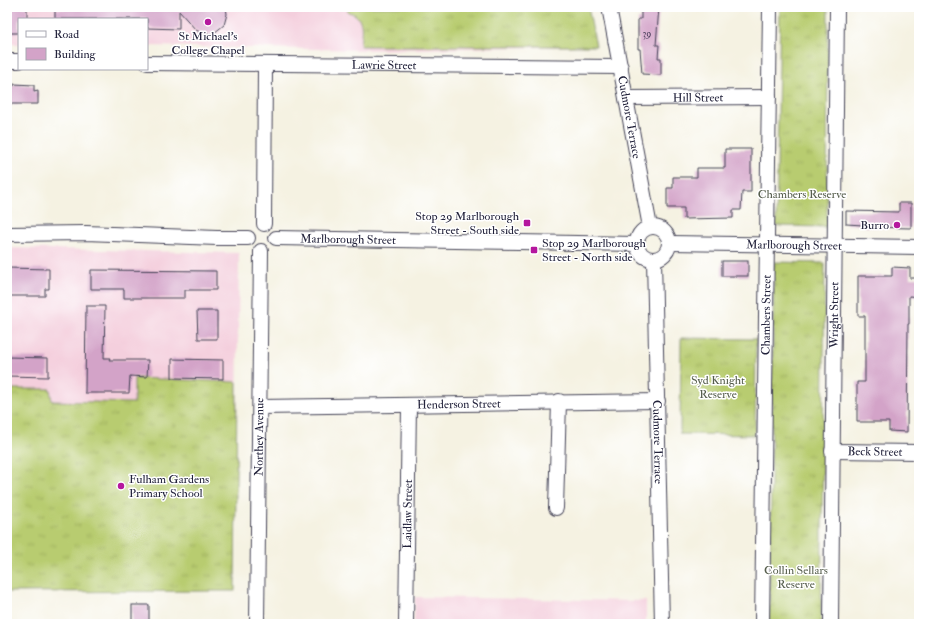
<svg xmlns="http://www.w3.org/2000/svg" width="926" height="631" font-family="'IM FELL Double Pica',serif">
<style>
.built{fill:#f4cfdd}
.grass{fill:url(#grass-tufts);stroke:#6d7755}
.building{fill:#d3a3c8}
.lines{fill:none;stroke-linecap:round;stroke-linejoin:round}
.minor-casing{stroke:#424154;stroke-width:16}
.minor{stroke:#fff;stroke-width:14}
.poi-dot{fill:#b5179e;stroke:#fff;stroke-width:1.5}
.labels{text-anchor:middle;stroke-width:3;stroke-linejoin:round;paint-order:stroke}
.number-label{font-size:10px;fill:#4e425e}
.poi-label{font-size:12px;fill:#22223b;stroke:#fff;text-anchor:end}
.street-label{font-size:12px;fill:#22223b;stroke:#fff}
.park-label{font-size:12px;fill:#565e4d;stroke:#fff}
</style>
<defs>
<pattern id="grass-tufts" width="24" height="20" patternUnits="userSpaceOnUse"><rect width="24" height="20" fill="#b8cc6f"/><path d="M3 7l-1-3M5 7V3M7 7l1-3M15 17l-1-3M17 17v-4M19 17l1-3" fill="none" stroke="#9eaf61"/></pattern>
</defs>
<rect width="100%" height="100%" fill="#fff"/>
<filter id="ink" filterUnits="userSpaceOnUse"><feTurbulence type="fractalNoise" baseFrequency=".025" numOctaves="2"/><feDisplacementMap in="SourceGraphic" scale="8" xChannelSelector="R" yChannelSelector="G"/><feConvolveMatrix kernelMatrix="1 2 1 2 8 2 1 2 1" color-interpolation-filters="sRGB"/></filter>
<filter id="wash" filterUnits="userSpaceOnUse"><feTurbulence type="fractalNoise" baseFrequency=".012" numOctaves="4" result="noise"/><feDisplacementMap in="SourceGraphic" scale="16" xChannelSelector="R" yChannelSelector="G"/><feGaussianBlur stdDeviation="0.9" result="paint"/><feColorMatrix in="noise" values="0 0 0 0 0 0 0 0 0 0 0 0 0 0 0 0 0 1.4 0 .05"/><feComposite in="paint" operator="in"/></filter>
<g filter="url(#wash)">
<rect width="100%" height="100%" fill="#f5f2e2"/>
<g class="built">
<polygon points="7,7 588,7 596,46 366,50 147,46 147,19 19,19 19,44 7,44"/>
<polygon points="7,248 239,253 235,591 7,592"/>
<polygon points="415,597 646,601 646,624 414,624"/>
</g>
<g class="grass">
<path d="M347,7h241l8,39h-236c1,-14 6,-30 -12,-34z"/>
<polygon points="780,7 828,7 827,227 776,226"/>
<polygon points="774,262 825,263 821,624 769,624"/>
<polygon points="681,338 756,339 755,435 680,434"/>
<polygon points="134,378 237,382 235,591 7,592 7,389 50,389 52,401 134,403"/>
</g>
<g id="blocks">
<g class="building">
<polygon points="7,7 27,7 27,19 19,19 19,33 7,33"/>
<polygon points="67,7 226,7 227,14 224,25 214,33 208,34 202,33 196,30 179,11 179,29 147,28 147,19 55,19 55,9 67,9"/>
<polygon points="641,7 659,7 656,45 659,45 658,58 661,58 661,75 642,74 640,49 638,49 638,19 641,19"/>
<polygon points="14,84 34,85 34,92 38,91 38,104 8,104 8,86 14,86"/>
<polygon points="725,149 751,149 751,192 742,192 741,210 733,210 733,218 684,219 684,208 667,208 667,188 673,188 673,177 697,177 697,168 725,168"/>
<polygon points="899,203 911,203 911,228 866,227 863,225 846,224 846,211 899,212"/>
<rect x="722" y="261" width="26" height="15"/>
<polygon points="892,267 910,268 910,278 919,278 919,297 909,296 909,324 908,324 907,432 889,431 889,422 857,422 857,382 865,382 865,316 858,316 858,276 892,276"/>
<polygon points="7,268 49,269 49,289 45,289 45,296 7,296"/>
<polygon points="91,270 216,271 216,290 185,290 185,298 124,298 124,289 91,289"/>
<polygon points="86,306 105,306 104,358 110,358 109,360 148,360 147,377 130,376 129,393 85,393"/>
<polygon points="197,311 217,311 217,339 198,339"/>
<polygon points="7,357 48,358 48,377 7,376"/>
<polygon points="172,359 223,360 223,379 172,378"/>
<rect x="132" y="605" width="17" height="19"/>
</g>
</g>
</g>
<g filter="url(#ink)">
<use href="#blocks" fill-opacity="0" stroke="#424154" stroke-width="1"/>
<g class="lines">
<g class="minor-casing">
<g id="minor">
<path id="s1" d="M609,7l41,220"/>
<polyline points="7,61 19,61"/>
<path id="s2" d="M147,63l474,4"/>
<path id="s3" d="M626,98l143,-1"/>
<polyline points="264,224 265,64"/>
<circle cx="653" cy="243" r="16"/>
<polyline points="7,234 86,233 217,238 248,238"/>
<path id="s4" d="M276,238l361,6"/>
<path id="s5" d="M670,243l249,4"/>
<path id="s6" d="M654,259l8,365"/>
<path id="s7" d="M260,407l398,-6"/>
<path id="s8" d="M832,451l87,1"/>
<polyline points="556,508 559,401"/>
<path id="s9" d="M257,624l4,-373"/>
<path id="s10" d="M406,624l3,-219"/>
<path id="s11" d="M762,624l8,-617"/>
<path id="s12" d="M831,624l6,-617"/>
</g>
</g>
<use href="#minor" class="minor"/>
</g>
</g>
<g class="poi-dot">
<circle cx="208" cy="22" r="4"/>
<rect x="523" y="219" width="8" height="8" rx="2"/>
<circle cx="897" cy="225" r="4"/>
<rect x="530" y="246" width="8" height="8" rx="2"/>
<circle cx="121" cy="486" r="4"/>
</g>
<g class="labels">
<g class="number-label">
<text x="647" y="37">39</text>
</g>
<g class="poi-label">
<text x="208" y="40" text-anchor="middle">St Michael's<tspan x="208" dy="14">College Chapel</tspan></text>
<text x="519" y="220">Stop 29 Marlborough<tspan x="519" dy="14">Street - South side</tspan></text>
<text x="889" y="229">Burro</text>
<text x="542" y="247" text-anchor="start">Stop 29 Marlborough<tspan x="542" dy="14">Street - North side</tspan></text>
<text x="129" y="483" text-anchor="start">Fulham Gardens<tspan x="129" dy="14">Primary School</tspan></text>
</g>
<g class="street-label">
<text dy="4" stroke="none"><textPath href="#s2" startOffset="237">Lawrie Street</textPath></text>
<text dy="4" stroke="none"><textPath href="#s3" startOffset="72">Hill Street</textPath></text>
<text dy="4" stroke="none"><textPath href="#s1" startOffset="112">Cudmore Terrace</textPath></text>
<text dy="4" stroke="none"><textPath href="#s4" startOffset="72">Marlborough Street</textPath></text>
<text dy="4" stroke="none"><textPath href="#s5" startOffset="124">Marlborough Street</textPath></text>
<text dy="4" stroke="none"><textPath href="#s12" startOffset="309">Wright Street</textPath></text>
<text dy="4" stroke="none"><textPath href="#s11" startOffset="309">Chambers Street</textPath></text>
<text dy="4" stroke="none"><textPath href="#s7" startOffset="199">Henderson Street</textPath></text>
<text dy="4" stroke="none"><textPath href="#s9" startOffset="187">Northey Avenue</textPath></text>
<text dy="4" stroke="none"><textPath href="#s6" startOffset="183">Cudmore Terrace</textPath></text>
<text dy="4" stroke="none"><textPath href="#s8" startOffset="43">Beck Street</textPath></text>
<text dy="4" stroke="none"><textPath href="#s10" startOffset="110">Laidlaw Street</textPath></text>
</g>
<g class="park-label">
<text x="802" y="198">Chambers Reserve</text>
<text x="718" y="384">Syd Knight<tspan x="718" dy="14">Reserve</tspan></text>
<text x="796" y="574">Collin Sellars<tspan x="796" dy="14">Reserve</tspan></text>
</g>
</g>
<rect width="926" height="631" fill="none" stroke="#fff" stroke-width="24"/>
<rect x="18" y="18" width="130" height="52" fill="#ffffff" stroke="#a7a7b1"/>
<rect x="26" y="31" width="20" height="6" fill="#ffffff" stroke="#a7a7b1"/>
<text x="54" y="38" font-size="12" fill="#22223b">Road</text>
<rect x="26" y="48" width="20" height="12" fill="#d3a3c8" stroke="#a7a7b1"/>
<text x="54" y="58" font-size="12" fill="#22223b">Building</text>
</svg>
